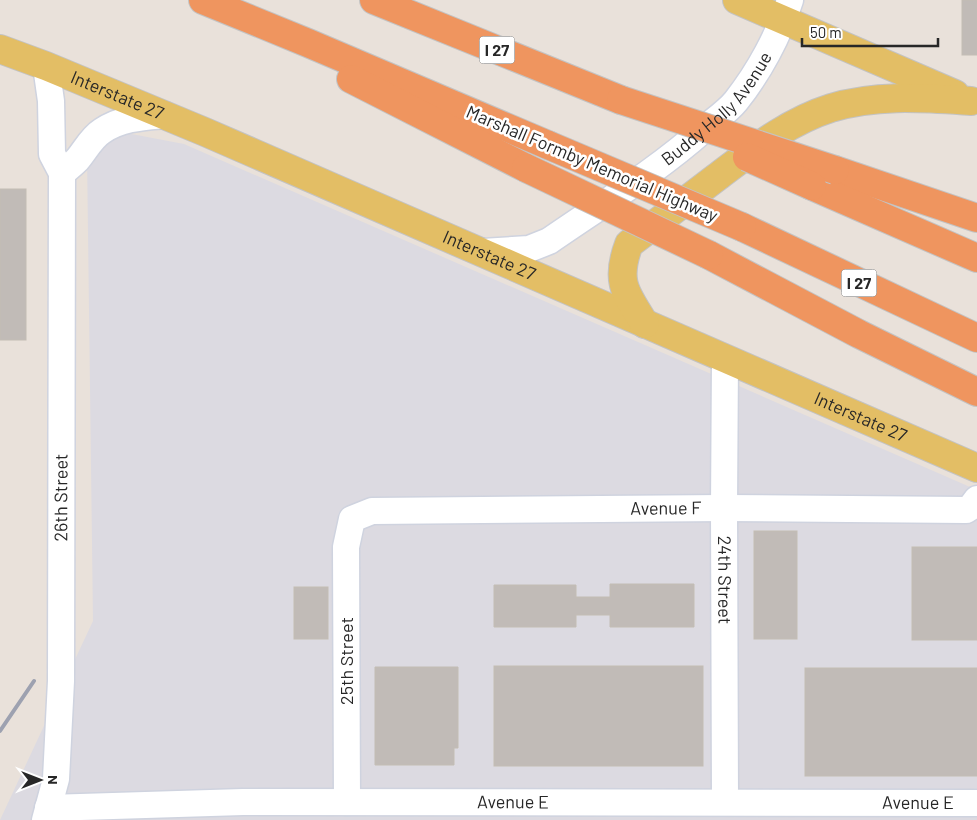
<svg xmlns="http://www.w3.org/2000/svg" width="977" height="820" font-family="Barlow,sans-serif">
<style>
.industrial{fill:#dcdae1}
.building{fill:#c1bbb7;stroke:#c3bdb4}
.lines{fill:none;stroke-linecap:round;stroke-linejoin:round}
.minor-casing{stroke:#cfd3df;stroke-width:29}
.major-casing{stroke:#c3c3c3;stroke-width:30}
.highway-casing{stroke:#c3c3c3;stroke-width:30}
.minor{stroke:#fff;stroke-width:26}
.major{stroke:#e3be65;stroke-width:28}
.highway{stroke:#ef955f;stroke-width:28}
.rail{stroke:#9da1b0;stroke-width:4}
.highway-bridge-casing{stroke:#c3c3c3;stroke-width:30;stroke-linecap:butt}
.highway-bridge{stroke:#ef955f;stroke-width:28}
.labels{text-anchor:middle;stroke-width:5;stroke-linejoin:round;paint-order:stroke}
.shield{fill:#fff;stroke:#686868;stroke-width:1}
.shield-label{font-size:16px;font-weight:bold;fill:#272727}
.street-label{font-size:18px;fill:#272727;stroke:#fff}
</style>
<rect width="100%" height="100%" fill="#e9e1da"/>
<polygon class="industrial" points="121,132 184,144 977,490 977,820 0,820 93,621 87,154"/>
<g class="building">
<rect x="962" y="0" width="15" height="55"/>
<rect x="0" y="189" width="26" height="151"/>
<rect x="754" y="531" width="43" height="108"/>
<rect x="912" y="547" width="65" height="93"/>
<polygon points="610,584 694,584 694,627 610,627 610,615 576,615 576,627 494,627 494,585 576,585 576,597 610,597"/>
<rect x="294" y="587" width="34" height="52"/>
<rect x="494" y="666" width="209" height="100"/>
<polygon points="375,667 458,667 458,748 454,748 454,765 375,765"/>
<rect x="805" y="668" width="172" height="108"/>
</g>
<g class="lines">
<g class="minor-casing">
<g id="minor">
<path d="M62,173c5,-4 10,-8 15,-13 8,-9 14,-22 25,-29 19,-13 41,-14 63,-16"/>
<path id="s1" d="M482,252l47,-3 20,-8c52,-36 108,-70 155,-112 11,-9 24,-18 32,-28 23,-29 43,-66 54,-101"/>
<path id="s2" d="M725,359l-1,149 1,293"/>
<path id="s3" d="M347,802l-1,-255 6,-28 20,-8 352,-3 242,2 5,-3 6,-8"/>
<path id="s4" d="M48,808l195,-6 734,1"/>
<path id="s5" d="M45,820l11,-41 5,-98 1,-508 -10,-19 -1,-53 -5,-35"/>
</g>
</g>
<g class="major-casing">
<g id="major">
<polyline points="737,0 955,94"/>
<path id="s6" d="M0,49l46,17 159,66 772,336"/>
<path d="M645,324c-20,-31 -30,-43 -16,-80 29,-22 59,-45 88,-67 36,-27 70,-55 114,-69 46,-14 93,-10 140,-7"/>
</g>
</g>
<g class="highway-casing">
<g id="highway">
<polyline points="203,0 308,43 548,145"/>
<polyline points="374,0 621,100"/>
<polyline points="351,79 526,168"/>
<polyline points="835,170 977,218"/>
<polyline points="812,186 977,258"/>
<polyline points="742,227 977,338"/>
<polyline points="709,255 859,334 977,392"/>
</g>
</g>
<use href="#minor" class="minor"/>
<use href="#major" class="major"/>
<use href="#highway" class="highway"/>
<polyline class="rail" points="0,731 34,681"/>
<g class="highway-bridge-casing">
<g id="highway-bridge">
<polyline points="621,100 835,170"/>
<polyline points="548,145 742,227"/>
<polyline points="747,157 812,186"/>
<polyline points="526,168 709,255"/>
</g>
</g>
<use href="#highway-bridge" class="highway-bridge"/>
</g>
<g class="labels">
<g class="shield">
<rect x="479.5" y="36.5" width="35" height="27" rx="4"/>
<rect x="841.5" y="269.5" width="35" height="27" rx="4"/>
</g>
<g class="shield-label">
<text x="497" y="56">I 27</text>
<text x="859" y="289">I 27</text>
</g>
<g class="street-label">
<text dy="6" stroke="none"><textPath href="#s6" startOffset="126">Interstate 27</textPath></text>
<text dy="6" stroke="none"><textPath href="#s1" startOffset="284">Buddy Holly Avenue</textPath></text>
<text transform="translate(592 164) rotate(23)" y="6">Marshall Formby Memorial Highway</text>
<text dy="6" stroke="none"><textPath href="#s6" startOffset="531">Interstate 27</textPath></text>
<text dy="6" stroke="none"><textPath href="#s6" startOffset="936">Interstate 27</textPath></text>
<text dy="6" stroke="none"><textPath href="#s5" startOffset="324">26th Street</textPath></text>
<text dy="6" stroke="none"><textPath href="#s3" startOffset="599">Avenue F</textPath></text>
<text dy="6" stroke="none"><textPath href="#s2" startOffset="221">24th Street</textPath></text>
<text transform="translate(347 661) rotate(-90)" y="6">25th Street</text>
<text dy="6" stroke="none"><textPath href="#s4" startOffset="465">Avenue E</textPath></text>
<text dy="6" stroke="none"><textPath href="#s4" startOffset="870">Avenue E</textPath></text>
</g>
</g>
<g transform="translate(40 780) rotate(90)" stroke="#ffffff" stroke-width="4" paint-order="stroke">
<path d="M0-4L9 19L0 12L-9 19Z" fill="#272727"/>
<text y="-8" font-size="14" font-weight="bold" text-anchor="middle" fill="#272727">N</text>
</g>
<path d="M802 38v8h136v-8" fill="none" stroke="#272727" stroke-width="2.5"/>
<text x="810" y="38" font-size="15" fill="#272727" stroke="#ffffff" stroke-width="4" paint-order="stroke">50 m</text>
</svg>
